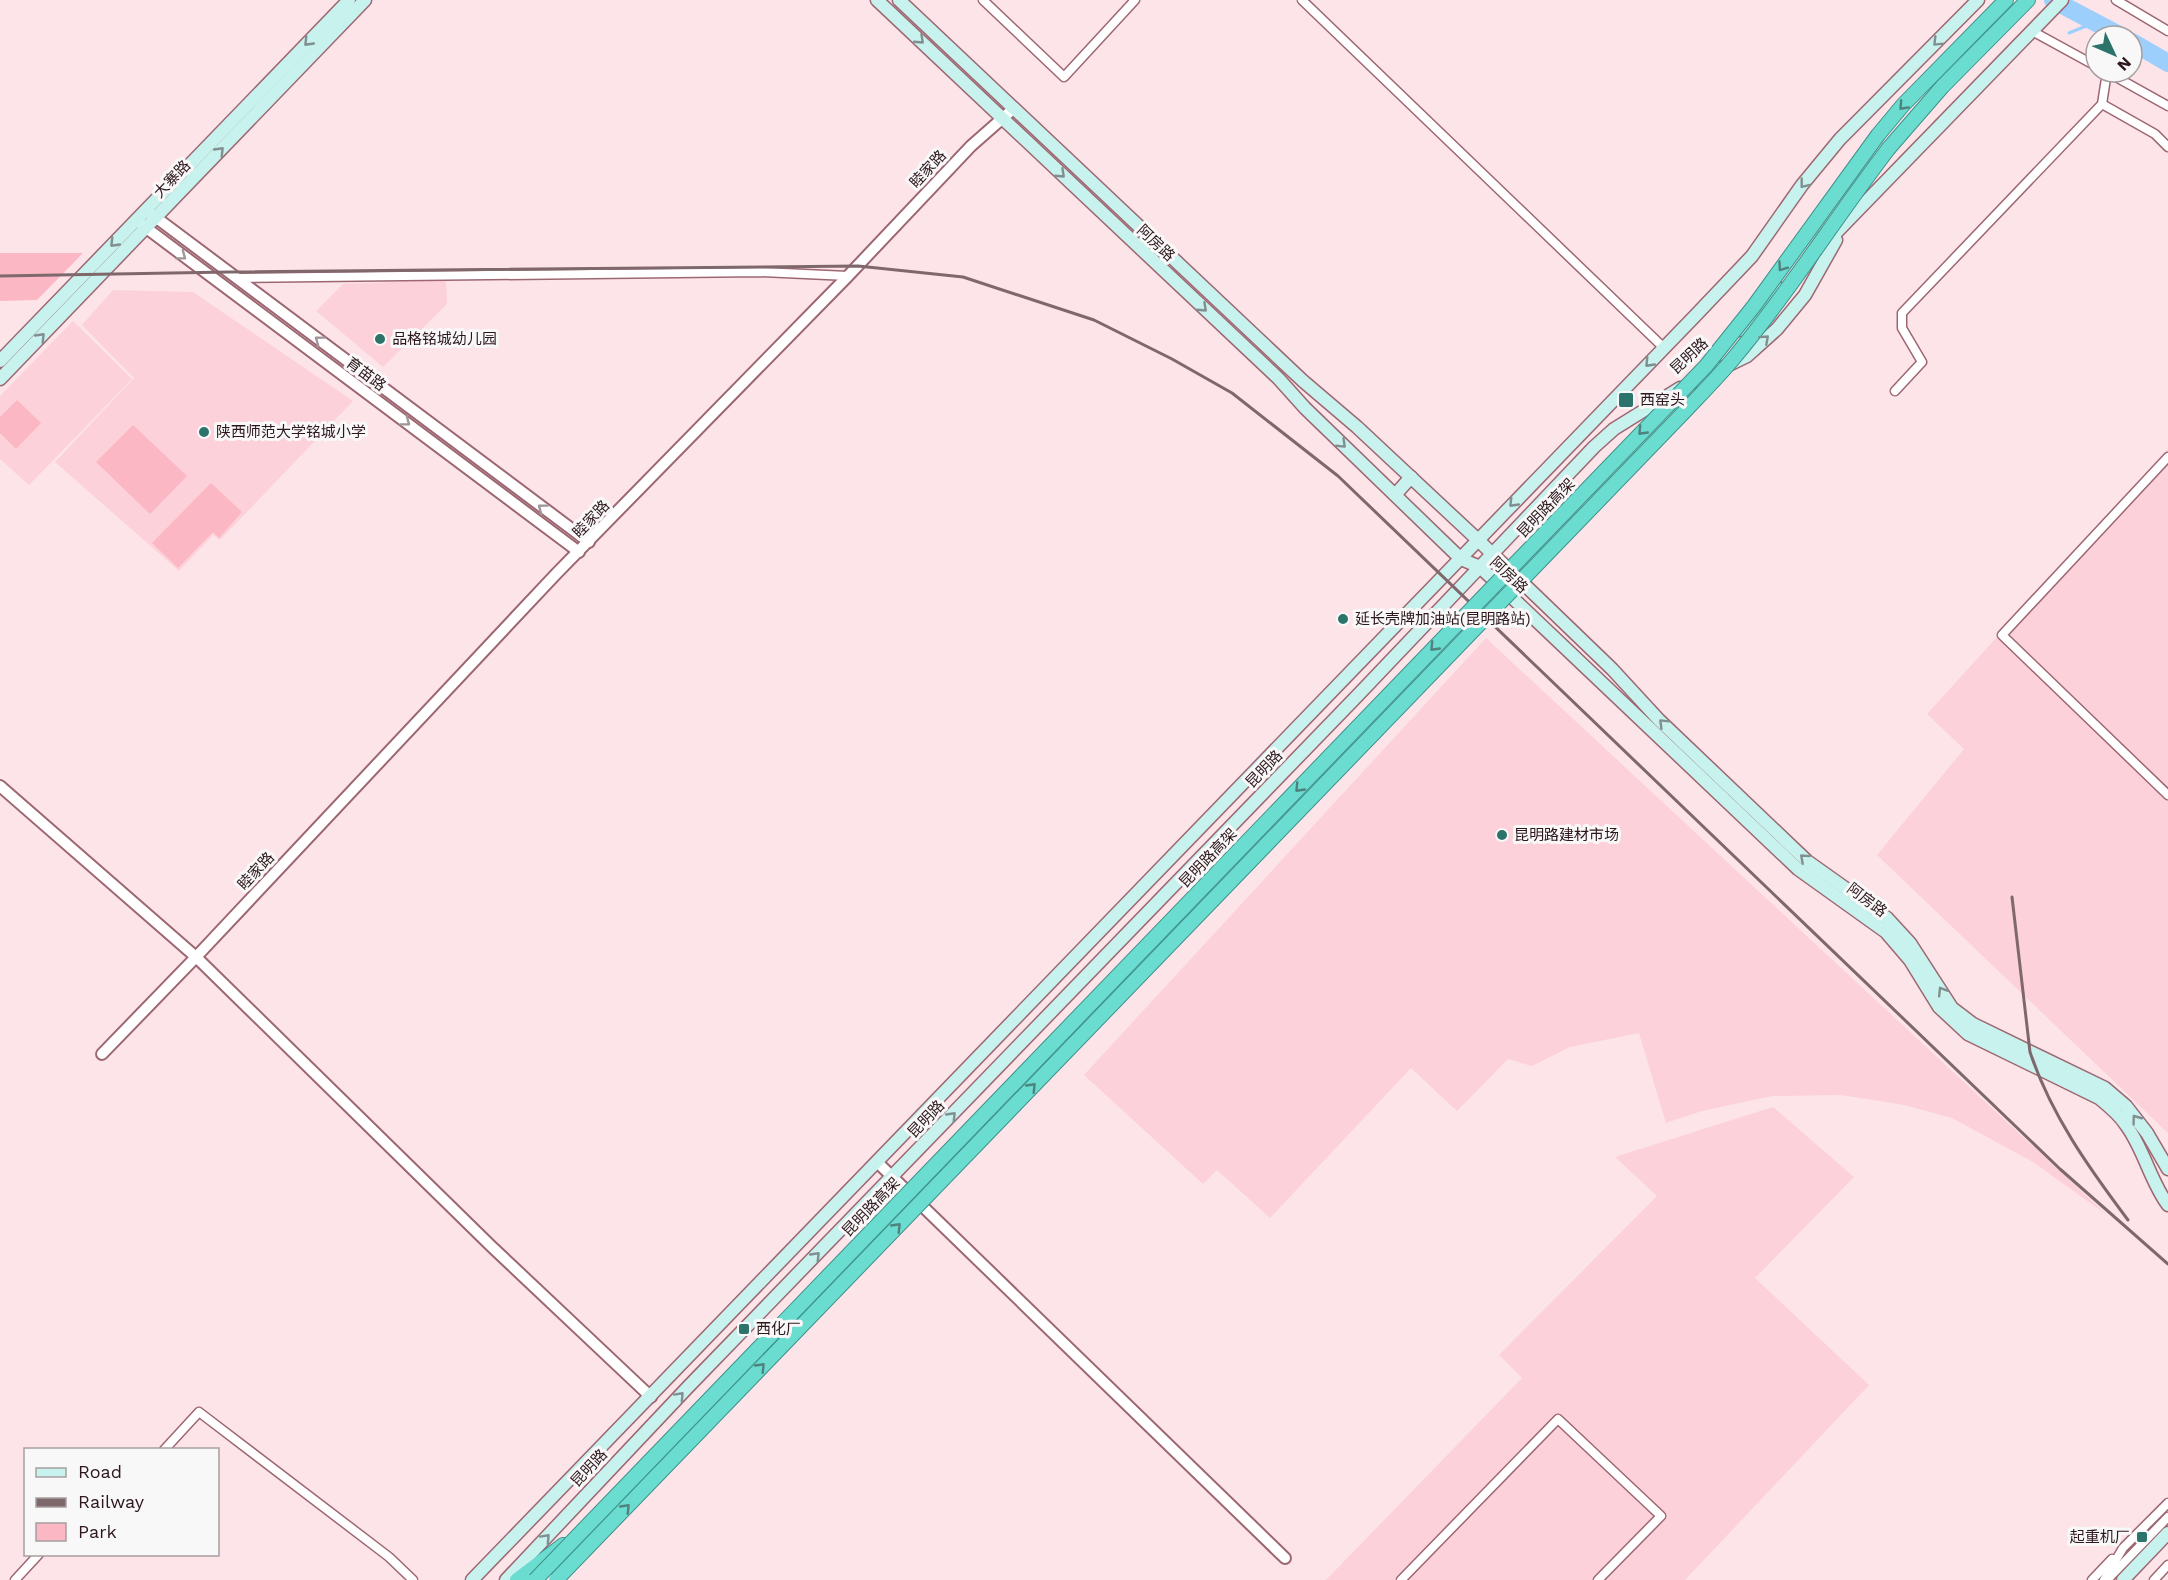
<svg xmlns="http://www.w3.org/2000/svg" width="2168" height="1580" font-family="'Work Sans','Noto Sans SC',sans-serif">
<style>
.built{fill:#fcd1d9}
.green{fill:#fcb7c5}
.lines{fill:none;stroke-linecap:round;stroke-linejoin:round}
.stream{stroke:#9ccffc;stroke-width:3}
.river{stroke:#9ccffc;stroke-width:18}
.minor-casing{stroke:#9d6772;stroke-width:11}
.tertiary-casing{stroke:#9d6772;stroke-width:14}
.secondary-casing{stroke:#9d6772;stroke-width:15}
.trunk-casing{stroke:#3d918a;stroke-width:16}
.minor{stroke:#fff;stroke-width:8}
.tertiary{stroke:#fff;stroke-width:10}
.secondary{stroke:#c8f2ee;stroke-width:12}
.trunk{stroke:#6bdcd0;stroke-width:14}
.rail{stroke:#7f686c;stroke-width:3}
.trunk-bridge-casing{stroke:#3d918a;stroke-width:16;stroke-linecap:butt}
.trunk-bridge{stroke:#6bdcd0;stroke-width:14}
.oneway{stroke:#828f90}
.oneway2{stroke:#4f837f}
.oneway3{stroke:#a09799}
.poi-dot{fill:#2b736b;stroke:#f8f8f8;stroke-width:2}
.labels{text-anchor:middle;stroke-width:6;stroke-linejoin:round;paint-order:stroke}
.street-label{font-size:15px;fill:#2d171c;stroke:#f8f8f8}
.poi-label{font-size:15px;fill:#2d171c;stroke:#f8f8f8;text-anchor:start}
</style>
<rect width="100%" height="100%" fill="#fde4e8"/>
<g class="built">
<polygon points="446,280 447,304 383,367 316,311 343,284"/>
<polygon points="113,290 193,292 353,401 220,540 213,535 179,571 55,462 134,378 82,325"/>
<polygon points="73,321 132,379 29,485 0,459 0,396"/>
<polygon points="2168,449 2168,1133 1877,855 1964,749 1927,714"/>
<polygon points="1486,638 2107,1215 2033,1162 1952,1118 1904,1105 1841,1095 1772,1096 1702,1111 1666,1123 1639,1033 1570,1047 1532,1066 1508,1059 1457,1111 1411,1068 1270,1218 1217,1170 1203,1184 1084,1075"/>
<polygon points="1773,1107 1854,1177 1755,1278 1869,1385 1685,1580 1326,1580 1522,1378 1499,1355 1657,1196 1615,1157"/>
</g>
<g class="green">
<polygon points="0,253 83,253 37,300 0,301"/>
<polygon points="17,400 41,423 16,449 0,433 0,417"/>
<polygon points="133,425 187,476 150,514 96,462"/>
<polygon points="211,483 242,512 219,538 213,532 178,568 152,543"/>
</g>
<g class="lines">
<polyline class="stream" points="2069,33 2096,22"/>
<g class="river">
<polyline points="2053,0 2121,36"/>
<polyline points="2132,42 2168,63"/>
</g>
<g class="minor-casing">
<g id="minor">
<polyline points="983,0 1064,77 1135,0"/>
<polyline points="1302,0 1664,348"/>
<polyline points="2116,0 2168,31"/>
<polyline points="2032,31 2096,66"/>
<polyline points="2107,72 2168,106"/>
<polyline points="2102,104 2107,72"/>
<polyline points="237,278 760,272 848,276"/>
<polyline points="1895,391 1922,362 1902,328 1902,313 2102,104 2155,134 2168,147"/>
<polyline points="2168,457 2002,635 2168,795"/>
<polyline points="164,1450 199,1412 389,1557 413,1580"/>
<polyline points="2108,1579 2168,1517"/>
<polyline points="15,1580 39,1554"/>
<polyline points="1401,1580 1558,1419 1661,1516 1598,1580"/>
<polyline points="2092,1580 2112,1559"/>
<polyline points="2104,1580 2123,1548 2168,1503"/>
<polyline points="2154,1580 2168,1565"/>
</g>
</g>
<g class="tertiary-casing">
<g id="tertiary">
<polyline points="150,213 589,542"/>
<polyline points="141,224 579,552"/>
<polyline points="0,786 196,957 492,1247 651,1397"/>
<polyline points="102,1054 196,957 556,574 848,276 971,146 1013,109"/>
<polyline points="877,1162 1285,1558"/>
</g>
</g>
<g class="secondary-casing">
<g id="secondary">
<path d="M877,0l401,378 27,30 156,151 19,8 318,302 88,63 24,28 29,47 29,27 131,64c10,8 20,16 27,27 18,24 24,56 42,80"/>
<polyline points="899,0 1303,381 1357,427 1478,540 1612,669 1659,720 1807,861 1887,918 1910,943 1952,1008 1973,1024 2105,1088 2126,1106 2147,1133 2168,1169"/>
<polyline points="1824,245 2062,0"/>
<polyline points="1740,330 1781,289"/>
<polyline points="0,361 349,0"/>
<polyline points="0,379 365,0"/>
<polyline points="1691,383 1747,356 1777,329 1805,295 1836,240"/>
<polyline points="1395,495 1411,477"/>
<polyline points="472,1580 1694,317 1752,256 1802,185 1840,139 1978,0"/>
<polyline points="506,1580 688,1387 1359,694 1594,447 1614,429 1680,388"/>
<polyline points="2123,1580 2168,1533"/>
</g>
</g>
<g class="trunk-casing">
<g id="trunk">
<polyline points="1878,135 1903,105 2006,0"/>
<polyline points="1889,148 1942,87 2028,0"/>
<polyline points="517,1580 563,1545"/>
</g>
</g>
<use href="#minor" class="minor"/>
<use href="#tertiary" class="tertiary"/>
<use href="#secondary" class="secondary"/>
<use href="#trunk" class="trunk"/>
<g class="rail">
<polyline points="0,276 229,272 858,266 963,277 1094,320 1172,359 1232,393 1338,476 2060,1169 2168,1264"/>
<path d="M2012,897l18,155c21,63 59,116 98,168"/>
</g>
<g class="trunk-bridge-casing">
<g id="trunk-bridge">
<polyline points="535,1580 1706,366 1754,306 1878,135"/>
<path d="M556,1580l1130,-1170c16,-17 32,-33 47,-51 56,-67 103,-142 156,-211"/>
</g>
</g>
<use href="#trunk-bridge" class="trunk-bridge"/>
</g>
<defs><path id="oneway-chevron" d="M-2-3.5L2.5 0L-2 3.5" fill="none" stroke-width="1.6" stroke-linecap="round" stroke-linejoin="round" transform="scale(1.5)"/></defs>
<g class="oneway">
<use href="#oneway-chevron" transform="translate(920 40) rotate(43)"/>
<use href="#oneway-chevron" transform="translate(308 42) rotate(134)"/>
<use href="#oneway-chevron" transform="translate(1937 42) rotate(135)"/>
<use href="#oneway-chevron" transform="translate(220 151) rotate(-46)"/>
<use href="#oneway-chevron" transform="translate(1061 174) rotate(43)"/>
<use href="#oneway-chevron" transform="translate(1804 184) rotate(128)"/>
<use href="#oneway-chevron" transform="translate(114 243) rotate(134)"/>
<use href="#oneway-chevron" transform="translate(1203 308) rotate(43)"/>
<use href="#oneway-chevron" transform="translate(41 337) rotate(-46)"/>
<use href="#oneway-chevron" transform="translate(1765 339) rotate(-42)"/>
<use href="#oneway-chevron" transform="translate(1649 363) rotate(134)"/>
<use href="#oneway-chevron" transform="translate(1342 444) rotate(44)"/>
<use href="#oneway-chevron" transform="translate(1513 503) rotate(134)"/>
<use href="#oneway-chevron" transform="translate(1663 723) rotate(-135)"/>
<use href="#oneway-chevron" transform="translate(1804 858) rotate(-138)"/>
<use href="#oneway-chevron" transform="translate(1942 991) rotate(-122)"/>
<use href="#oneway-chevron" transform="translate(952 1116) rotate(-46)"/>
<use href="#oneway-chevron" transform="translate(2136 1119) rotate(-127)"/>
<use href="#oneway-chevron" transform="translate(816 1256) rotate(-46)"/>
<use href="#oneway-chevron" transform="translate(680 1396) rotate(-47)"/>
<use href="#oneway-chevron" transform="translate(546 1538) rotate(-47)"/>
</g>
<g class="oneway2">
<use href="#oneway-chevron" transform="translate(1903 106) rotate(133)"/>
<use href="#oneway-chevron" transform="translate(1782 267) rotate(126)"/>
<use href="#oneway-chevron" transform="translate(1642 431) rotate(134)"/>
<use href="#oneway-chevron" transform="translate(1434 647) rotate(134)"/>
<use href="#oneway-chevron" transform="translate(1299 788) rotate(134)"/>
<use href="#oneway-chevron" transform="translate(1032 1087) rotate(-46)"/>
<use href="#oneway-chevron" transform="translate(897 1227) rotate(-46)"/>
<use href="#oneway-chevron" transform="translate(761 1367) rotate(-46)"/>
<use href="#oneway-chevron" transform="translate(626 1508) rotate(-46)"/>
</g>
<g class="oneway3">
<use href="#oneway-chevron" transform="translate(182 256) rotate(37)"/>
<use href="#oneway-chevron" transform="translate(319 340) rotate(-143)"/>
<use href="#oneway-chevron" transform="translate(406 422) rotate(37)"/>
<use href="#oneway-chevron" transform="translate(542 508) rotate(-143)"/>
</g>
<g class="poi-dot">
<circle cx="380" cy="339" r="6"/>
<rect x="1618" y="392" width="16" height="16" rx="3"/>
<circle cx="204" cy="432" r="6"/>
<circle cx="1343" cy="619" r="6"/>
<circle cx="1502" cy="835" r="6"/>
<rect x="738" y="1323" width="12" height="12" rx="3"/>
<rect x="2136" y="1531" width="12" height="12" rx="3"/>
</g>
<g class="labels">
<g class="street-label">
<text transform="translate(928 169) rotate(-47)" y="5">睦家路</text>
<text transform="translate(172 179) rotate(-46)" y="5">大寨路</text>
<text transform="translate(1156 243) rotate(43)" y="5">阿房路</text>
<text transform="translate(1689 356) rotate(-43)" y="5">昆明路</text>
<text transform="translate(366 374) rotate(37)" y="5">育苗路</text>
<text transform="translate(1546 508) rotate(-46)" y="5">昆明路高架</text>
<text transform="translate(591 519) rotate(-46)" y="5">睦家路</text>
<text transform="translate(1509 575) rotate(43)" y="5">阿房路</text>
<text transform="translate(1264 769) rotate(-46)" y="5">昆明路</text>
<text transform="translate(1208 858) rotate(-46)" y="5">昆明路高架</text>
<text transform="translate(256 871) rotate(-47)" y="5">睦家路</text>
<text transform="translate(1867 900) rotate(37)" y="5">阿房路</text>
<text transform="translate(926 1119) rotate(-46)" y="5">昆明路</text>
<text transform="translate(871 1207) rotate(-46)" y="5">昆明路高架</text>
<text transform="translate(589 1468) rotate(-47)" y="5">昆明路</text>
</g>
<g class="poi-label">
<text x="392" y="344">品格铭城幼儿园</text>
<text x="1640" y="405">西窑头</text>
<text x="216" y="437">陕西师范大学铭城小学</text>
<text x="1355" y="624">延长壳牌加油站(昆明路站)</text>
<text x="1514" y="840">昆明路建材市场</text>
<text x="756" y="1334">西化厂</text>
<text x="2130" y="1542" text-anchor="end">起重机厂</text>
</g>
</g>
<rect x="24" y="1448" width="195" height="108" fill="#f8f8f8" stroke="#a79ea0" stroke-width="1.5"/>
<rect x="36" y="1468" width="30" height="9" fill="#c8f2ee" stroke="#a79ea0" stroke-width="1.5"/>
<text x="78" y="1478" font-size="18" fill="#2d171c">Road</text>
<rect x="36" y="1498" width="30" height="9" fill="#7f686c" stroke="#a79ea0" stroke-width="1.5"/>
<text x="78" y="1508" font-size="18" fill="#2d171c">Railway</text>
<rect x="36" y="1523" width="30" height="18" fill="#fcb7c5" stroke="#a79ea0" stroke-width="1.5"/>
<text x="78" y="1538" font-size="18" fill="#2d171c">Park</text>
<g transform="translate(2114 54) rotate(134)"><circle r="28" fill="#f8f8f8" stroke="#a79ea0" stroke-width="1.5"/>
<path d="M0-4.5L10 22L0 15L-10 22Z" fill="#2b736b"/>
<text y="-9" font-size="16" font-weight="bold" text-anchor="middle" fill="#2d171c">N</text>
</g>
</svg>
